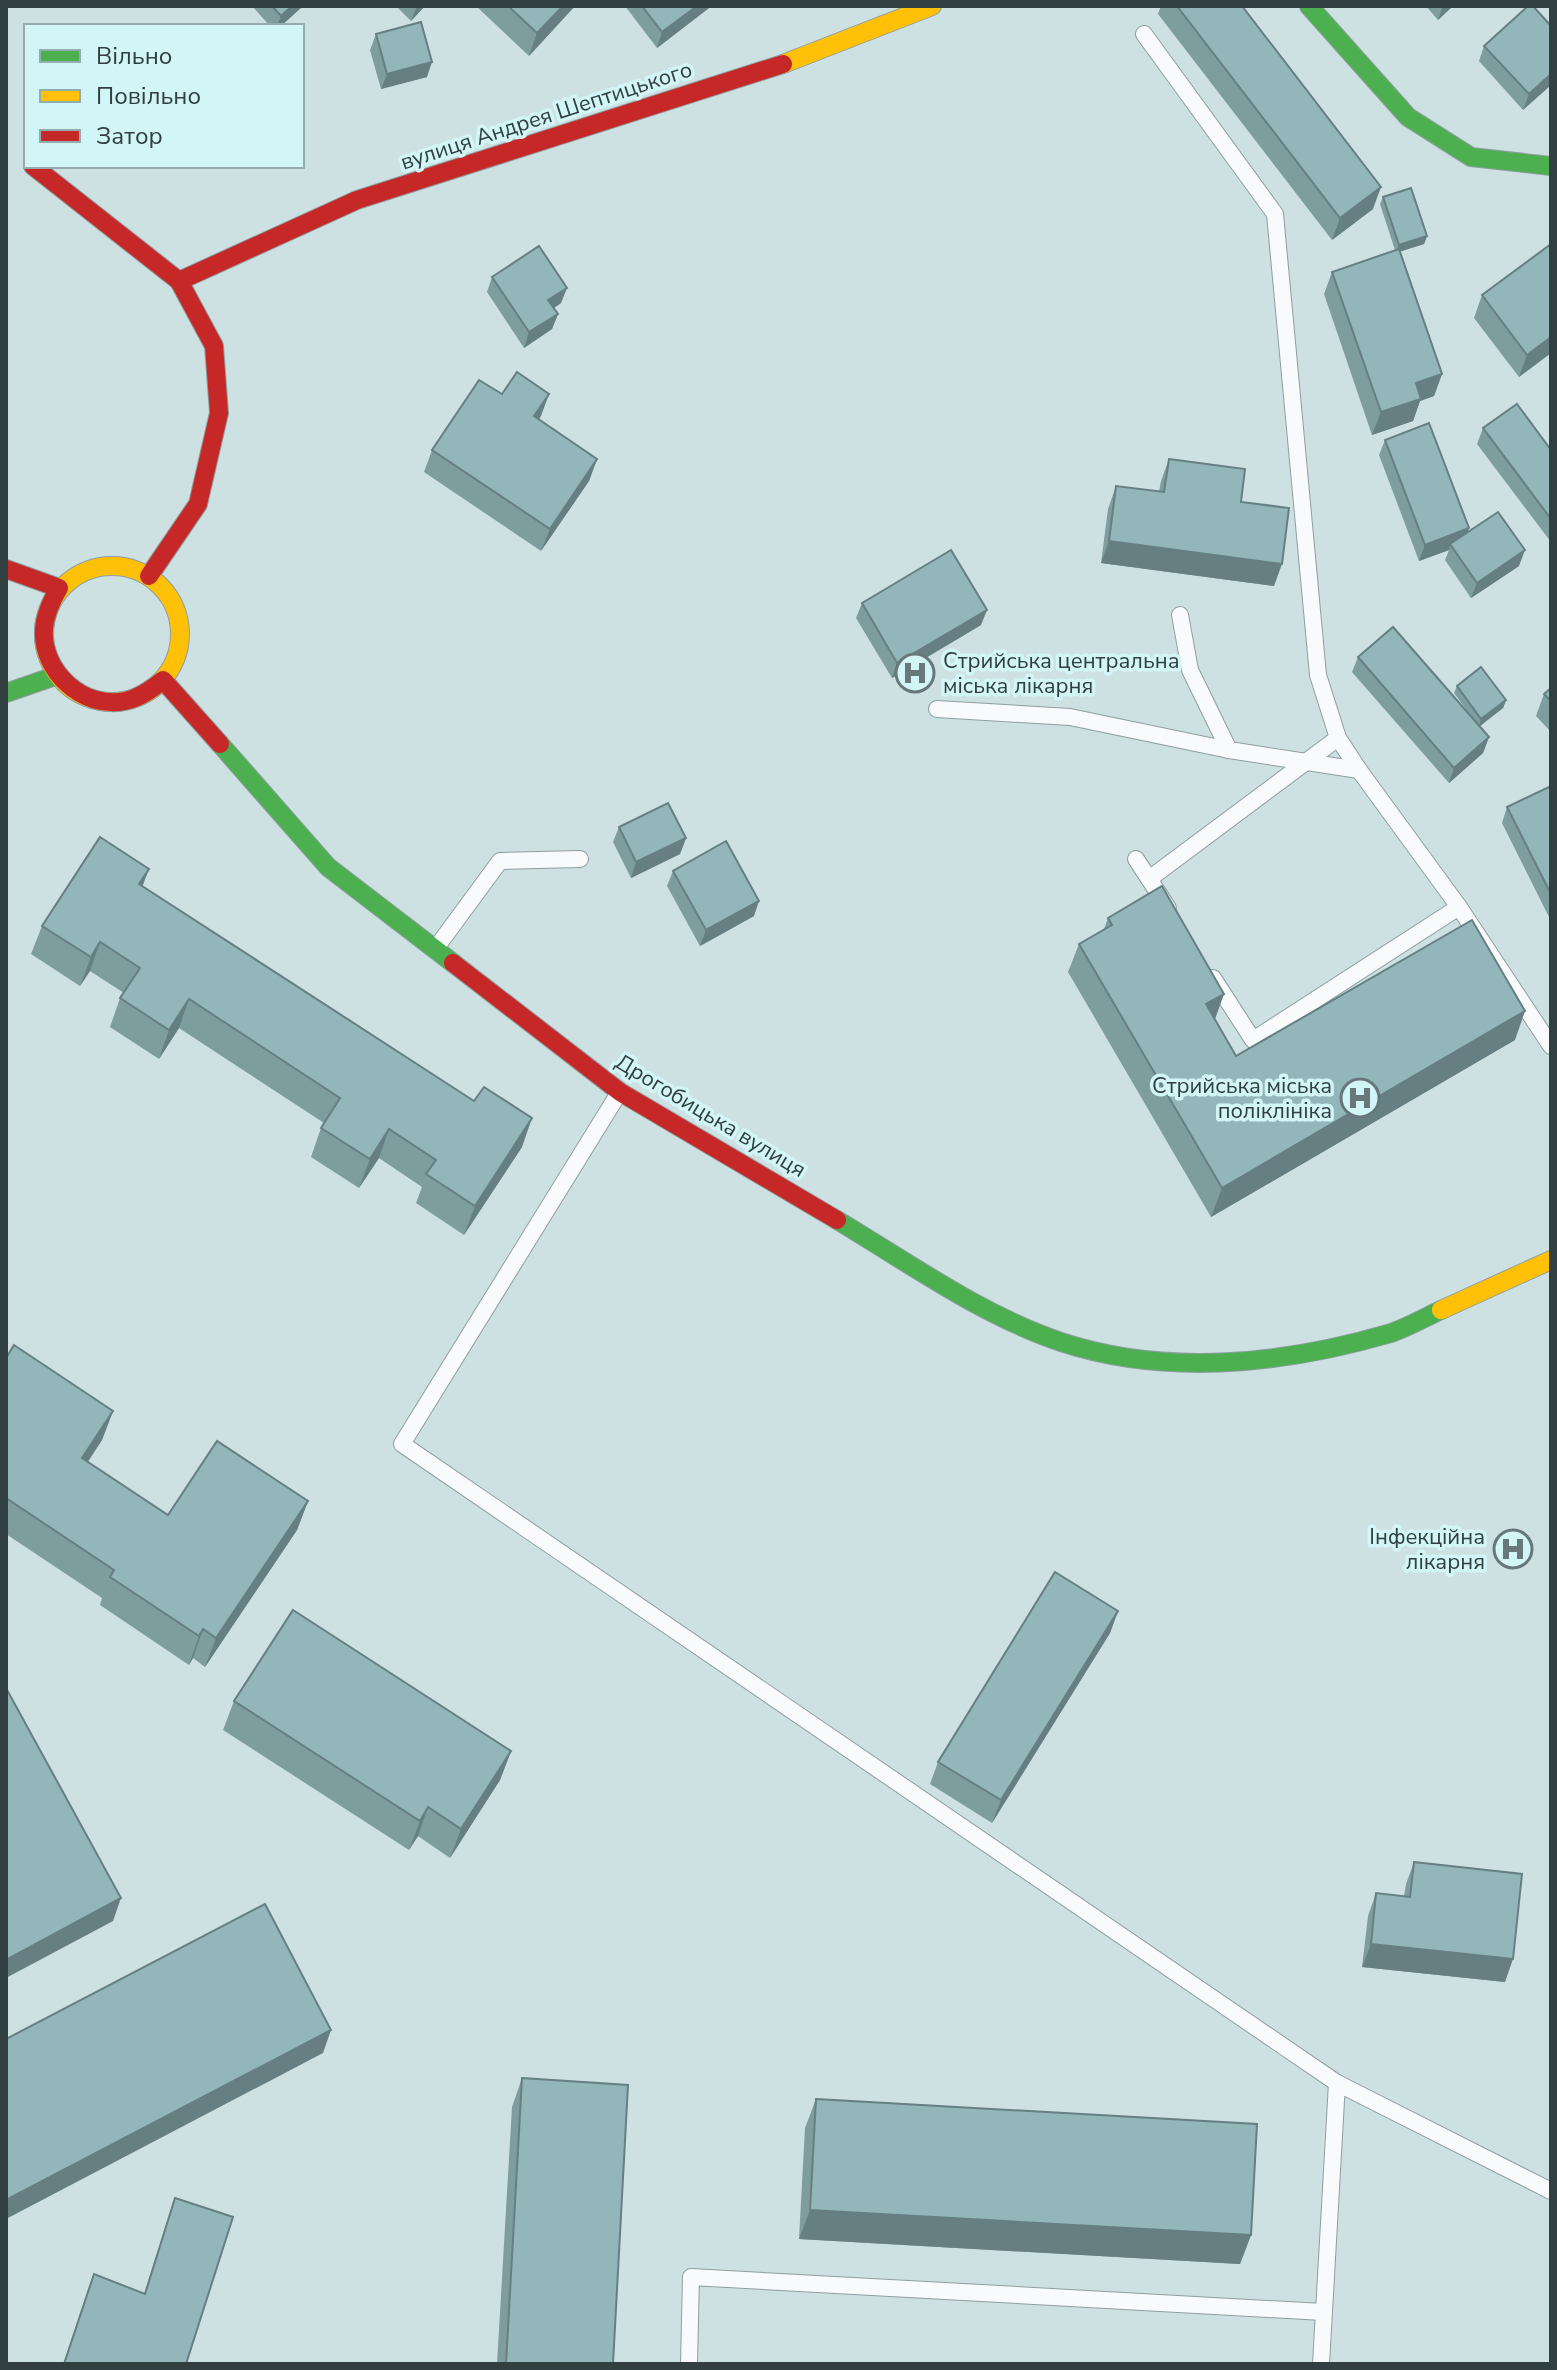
<svg xmlns="http://www.w3.org/2000/svg" width="1557" height="2370" font-family="'Nunito Sans',sans-serif">
<style>
.lines{fill:none;stroke-linecap:round;stroke-linejoin:round}
.lane-casing{stroke:#8f9ea0;stroke-width:18}
.fast-casing{stroke:#8f9ea0;stroke-width:20}
.slow-casing{stroke:#8f9ea0;stroke-width:20}
.jam-casing{stroke:#8f9ea0;stroke-width:20}
.lane{stroke:#f8fafb;stroke-width:16}
.fast{stroke:#4caf50;stroke-width:18}
.slow{stroke:#ffc107;stroke-width:18}
.jam{stroke:#c62828;stroke-width:18}
.wall{fill:#7e9d9f}
.shaded-wall{fill:#667f82}
.building{fill:#92b6b9;stroke:#667f82;stroke-width:2}
.labels{text-anchor:middle;stroke-width:7;stroke-linejoin:round;paint-order:stroke}
.street-label{font-size:22px;fill:#313f41;stroke:#d2f5f8}
.poi-label{font-size:22px;fill:#313f41;stroke:#d2f5f8;text-anchor:end}
</style>
<rect width="100%" height="100%" fill="#cde1e3"/>
<g class="lines">
<g class="lane-casing">
<g id="lane">
<polyline points="1144,34 1275,214 1318,675 1338,738 1359,770 1459,907 1551,1046"/>
<polyline points="1180,615 1190,670 1229,750 1359,770"/>
<polyline points="937,709 1070,717 1229,750"/>
<polyline points="1136,859 1168,908"/>
<polyline points="1149,879 1338,738"/>
<polyline points="436,948 500,861 580,859"/>
<polyline points="1213,978 1253,1040 1459,907"/>
<polyline points="619,1093 402,1444 1337,2083 1551,2191"/>
<polyline points="689,2364 691,2277 1323,2312"/>
<polyline points="1321,2364 1337,2083"/>
</g>
</g>
<g class="fast-casing">
<g id="fast">
<polyline points="1309,6 1408,117 1471,157 1551,166"/>
<polyline points="6,693 58,675"/>
<polyline points="220,744 328,867 453,963"/>
<path d="M837,1220c72,43 144,95 224,122 106,35 224,22 330,-9 17,-6 33,-15 50,-23"/>
</g>
</g>
<g class="slow-casing">
<g id="slow">
<polyline points="783,64 932,6"/>
<circle cx="112" cy="634" r="68"/>
<polyline points="1441,1310 1551,1260"/>
</g>
</g>
<g class="jam-casing">
<g id="jam">
<polyline points="33,166 179,281 214,346 219,413 198,504 149,576"/>
<polyline points="179,281 357,200 783,64"/>
<path d="M6,569l53,19c-7,12 -14,26 -15,41 -3,42 39,81 81,72 15,-3 27,-12 38,-21l57,64"/>
<polyline points="453,963 620,1092 837,1220"/>
</g>
</g>
<use href="#lane" class="lane"/>
<use href="#fast" class="fast"/>
<use href="#slow" class="slow"/>
<use href="#jam" class="jam"/>
</g>
<g class="wall">
<polygon points="252,6 303,6 281,26 270,26"/>
<polygon points="396,6 425,6 411,21"/>
<polygon points="476,6 575,6 529,56"/>
<polygon points="625,6 710,6 709,8 657,48"/>
<polygon points="1161,6 1242,6 1373,209 1332,240 1158,14"/>
<polygon points="1426,6 1453,6 1438,20"/>
<polygon points="1551,26 1551,85 1523,110 1479,61 1484,46"/>
<polygon points="376,34 427,77 381,89 370,50"/>
<polygon points="1383,197 1427,236 1424,244 1400,251 1442,374 1434,396 1420,401 1413,421 1372,435 1324,294 1332,272 1395,250 1380,204"/>
<polygon points="492,277 561,303 554,308 558,314 552,329 524,348 487,292"/>
<polygon points="1482,295 1551,353 1519,377 1474,318"/>
<polygon points="502,394 549,394 539,419 597,459 589,481 541,551 424,472 432,450"/>
<polygon points="1483,428 1551,450 1551,542 1477,444"/>
<polygon points="1385,440 1468,533 1519,566 1471,598 1445,560 1449,550 1419,561 1379,455"/>
<polygon points="1169,459 1241,502 1274,586 1101,563 1108,509 1116,486 1159,492 1161,481"/>
<polygon points="862,603 981,625 892,678 856,618"/>
<polygon points="1358,657 1474,720 1454,693 1457,686 1506,700 1503,708 1479,726 1489,737 1483,753 1449,783 1352,672"/>
<polygon points="1551,688 1551,732 1536,716 1544,694"/>
<polygon points="1551,790 1551,921 1502,823 1507,807"/>
<polygon points="619,827 686,838 680,854 631,878 613,842"/>
<polygon points="673,871 754,916 700,946 667,886"/>
<polygon points="142,886 522,1147 464,1235 416,1203 422,1187 379,1158 359,1188 311,1157 321,1128 324,1123 179,1028 159,1059 110,1027 120,998 124,993 90,971 80,986 31,954 42,926"/>
<polygon points="1108,918 1215,1019 1236,1056 1515,1040 1211,1217 1068,972 1079,944 1104,929"/>
<polygon points="6,1358 113,1411 102,1440 88,1462 168,1515 308,1501 297,1530 205,1667 193,1658 189,1665 100,1605 102,1598 6,1534"/>
<polygon points="1118,1611 1110,1633 992,1823 930,1784 938,1762"/>
<polygon points="234,1701 511,1751 500,1780 450,1858 418,1836 409,1850 223,1730"/>
<polygon points="1414,1862 1505,1982 1362,1967 1368,1916 1376,1893 1404,1896 1406,1884"/>
<polygon points="522,2078 613,2364 497,2364 512,2107"/>
<polygon points="816,2099 1251,2235 1240,2264 799,2239 805,2128"/>
<polygon points="175,2198 186,2364 144,2294"/>
</g>
<g class="shaded-wall">
<polygon points="292,6 303,6 281,26 277,26 281,16"/>
<polygon points="417,6 425,6 411,21"/>
<polygon points="563,6 575,6 529,56 537,33"/>
<polygon points="697,6 710,6 709,8 657,48 662,32"/>
<polygon points="1443,6 1453,6 1438,20"/>
<polygon points="432,62 427,77 381,89 387,74"/>
<polygon points="1551,74 1551,85 1523,110 1529,94"/>
<polygon points="1381,187 1373,209 1332,240 1340,218"/>
<polygon points="1427,236 1424,244 1396,253 1399,245"/>
<polygon points="567,288 561,303 542,316 548,300"/>
<polygon points="558,314 552,329 524,348 529,332"/>
<polygon points="1551,337 1551,353 1519,377 1527,355"/>
<polygon points="1442,374 1434,396 1420,401 1413,421 1372,435 1381,412 1416,383"/>
<polygon points="549,394 541,416 526,438 534,416"/>
<polygon points="597,459 589,481 541,551 550,529"/>
<polygon points="1469,528 1464,544 1450,544 1449,550 1419,561 1425,545"/>
<polygon points="1109,541 1282,564 1274,586 1101,563"/>
<polygon points="1525,550 1519,566 1471,598 1477,583"/>
<polygon points="987,610 981,625 892,678 897,663"/>
<polygon points="1506,700 1503,708 1479,727 1481,719"/>
<polygon points="1489,737 1483,753 1449,783 1454,768"/>
<polygon points="686,838 680,854 631,878 636,862"/>
<polygon points="149,869 138,898 139,884"/>
<polygon points="759,901 754,916 700,946 706,930"/>
<polygon points="100,942 90,971 80,986 91,957"/>
<polygon points="1224,994 1214,1022 1206,1004"/>
<polygon points="189,999 179,1028 159,1059 169,1030"/>
<polygon points="1525,1011 1515,1040 1211,1217 1222,1188"/>
<polygon points="532,1118 522,1147 464,1235 475,1206"/>
<polygon points="389,1129 379,1158 359,1188 370,1159"/>
<polygon points="113,1411 102,1440 71,1486 82,1458"/>
<polygon points="308,1501 297,1530 205,1667 216,1638"/>
<polygon points="1118,1611 1110,1633 992,1823 1001,1800"/>
<polygon points="203,1629 193,1658 189,1665 199,1636"/>
<polygon points="511,1751 500,1780 450,1858 461,1829"/>
<polygon points="428,1807 418,1836 409,1850 420,1821"/>
<polygon points="121,1898 113,1921 6,1978 6,1960"/>
<polygon points="1371,1944 1513,1959 1505,1982 1362,1967"/>
<polygon points="331,2030 323,2053 6,2219 6,2200"/>
<polygon points="810,2210 1251,2235 1240,2264 799,2239"/>
</g>
<g class="building">
<polygon points="272,6 292,6 281,16"/>
<polygon points="508,6 563,6 537,33"/>
<polygon points="642,6 697,6 662,32"/>
<polygon points="1177,6 1242,6 1381,187 1340,218"/>
<polygon points="1528,6 1533,6 1551,26 1551,74 1529,94 1484,46"/>
<polygon points="421,22 432,62 387,74 376,34"/>
<polygon points="1411,188 1427,236 1399,245 1383,197"/>
<polygon points="1551,244 1551,337 1527,355 1482,295"/>
<polygon points="539,246 567,288 548,300 558,314 529,332 492,277"/>
<polygon points="1399,249 1442,374 1416,383 1421,399 1381,412 1332,272"/>
<polygon points="517,372 549,394 534,416 597,459 550,529 432,450 479,380 502,394"/>
<polygon points="1517,404 1551,450 1551,519 1483,428"/>
<polygon points="1429,423 1469,528 1425,545 1385,440"/>
<polygon points="1169,459 1245,469 1241,502 1289,508 1282,564 1109,541 1116,486 1164,492"/>
<polygon points="1498,512 1525,550 1477,583 1450,544"/>
<polygon points="951,550 987,610 897,663 862,603"/>
<polygon points="1393,627 1489,737 1454,768 1358,657"/>
<polygon points="1481,667 1506,700 1481,719 1457,686"/>
<polygon points="1551,688 1551,701 1544,694"/>
<polygon points="1549,787 1551,790 1551,894 1507,807"/>
<polygon points="668,803 686,838 636,862 619,827"/>
<polygon points="100,837 149,869 139,884 474,1101 484,1087 532,1118 475,1206 426,1174 436,1160 389,1129 370,1159 321,1128 340,1098 189,999 169,1030 120,998 140,968 100,942 91,957 42,926"/>
<polygon points="726,841 759,901 706,930 673,871"/>
<polygon points="1162,886 1224,994 1206,1004 1236,1056 1472,920 1525,1011 1222,1188 1079,944 1112,925 1108,918"/>
<polygon points="14,1345 113,1411 82,1458 168,1515 217,1441 308,1501 216,1638 203,1629 199,1636 110,1577 114,1570 6,1498 6,1358"/>
<polygon points="1055,1572 1118,1611 1001,1800 938,1762"/>
<polygon points="293,1610 511,1751 461,1829 428,1807 420,1821 234,1701"/>
<polygon points="6,1688 121,1898 6,1960"/>
<polygon points="1414,1862 1522,1874 1513,1959 1371,1944 1376,1893 1410,1897"/>
<polygon points="265,1904 331,2030 6,2200 6,2039"/>
<polygon points="522,2078 628,2085 613,2364 506,2364"/>
<polygon points="816,2099 1257,2124 1251,2235 810,2210"/>
<polygon points="175,2198 233,2217 186,2364 64,2364 94,2274 145,2294"/>
</g>
<defs>
<g id="hospital-ring" transform="scale(2)"><circle r="9.5" fill="#d2f5f8" stroke="#68787a" stroke-width="1.5"/><path d="M-5-5h3v3.5h4V-5h3V5h-3V1.5h-4V5h-3Z" fill="#68787a"/></g>
</defs>
<g fill-rule="evenodd">
<use href="#hospital-ring" x="915" y="673"/>
<use href="#hospital-ring" x="1360" y="1098"/>
<use href="#hospital-ring" x="1513" y="1549"/>
</g>
<g class="labels">
<g class="street-label">
<text transform="translate(546 115) rotate(-18)" y="8">вулиця Андрея Шептицького</text>
<text transform="translate(711 1115) rotate(31)" y="8">Дрогобицька вулиця</text>
</g>
<g class="poi-label">
<text x="943" y="668" text-anchor="start">Стрийська центральна<tspan x="943" dy="25">міська лікарня</tspan></text>
<text x="1332" y="1093">Стрийська міська<tspan x="1332" dy="25">поліклініка</tspan></text>
<text x="1485" y="1544">Інфекційна<tspan x="1485" dy="25">лікарня</tspan></text>
</g>
</g>
<rect width="1557" height="2370" fill="none" stroke="#313f41" stroke-width="16"/>
<rect x="24" y="24" width="280" height="144" fill="#d2f5f8" stroke="#92acaf" stroke-width="2"/>
<rect x="40" y="50" width="40" height="12" fill="#4caf50" stroke="#92acaf" stroke-width="2"/>
<text x="96" y="64" font-size="24" fill="#313f41">Вільно</text>
<rect x="40" y="90" width="40" height="12" fill="#ffc107" stroke="#92acaf" stroke-width="2"/>
<text x="96" y="104" font-size="24" fill="#313f41">Повільно</text>
<rect x="40" y="130" width="40" height="12" fill="#c62828" stroke="#92acaf" stroke-width="2"/>
<text x="96" y="144" font-size="24" fill="#313f41">Затор</text>
</svg>
